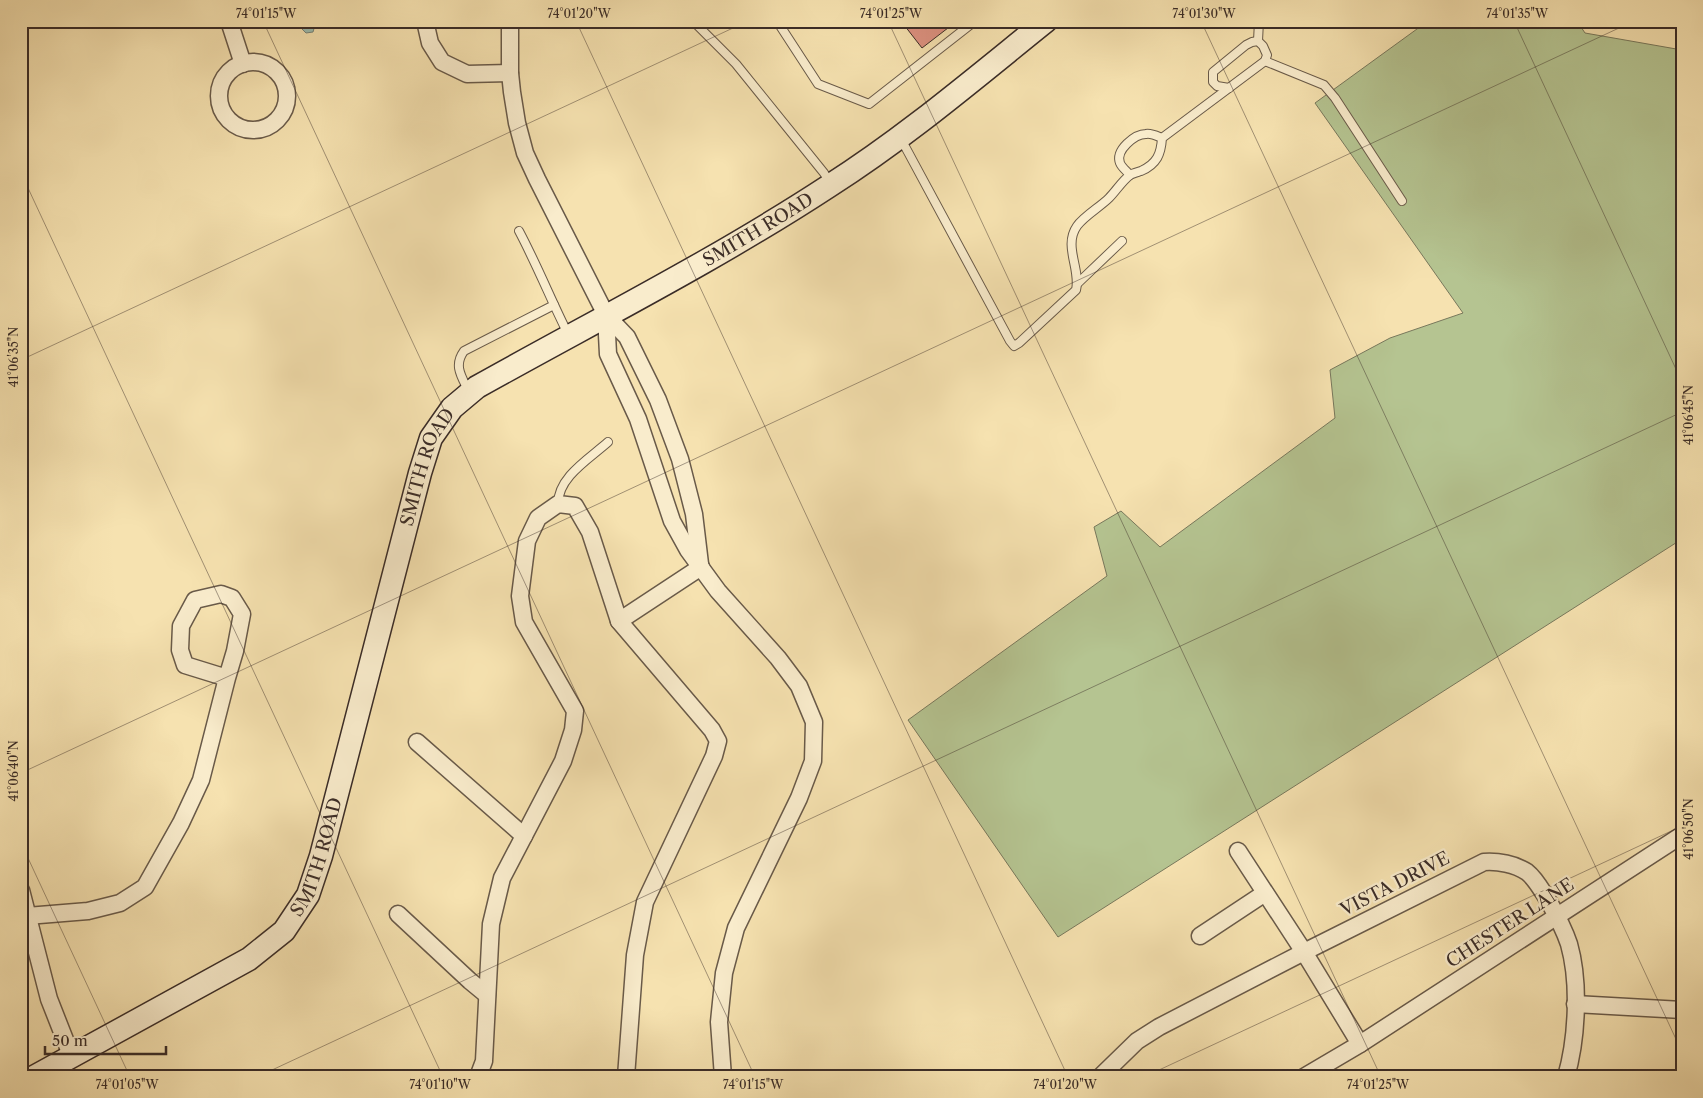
<svg xmlns="http://www.w3.org/2000/svg" width="1703" height="1098" font-family="'Libre Caslon Text',serif">
<style>
.green{fill:#b5c491;stroke:#78785c}
.water{fill:#9dbdb0;stroke:#758379}
.building{fill:#df9282;stroke:#3a2c27}
.lines{fill:none;stroke-linecap:round;stroke-linejoin:round}
.lane-casing{stroke:#695a49;stroke-width:10}
.street-casing{stroke:#695a49;stroke-width:19}
.secondary-casing{stroke:#3a2c27;stroke-width:25}
.lane{stroke:#f9eccc;stroke-width:8}
.street{stroke:#f9eccc;stroke-width:16}
.secondary{stroke:#f9eccc;stroke-width:22}
.ticks{fill:none;stroke:#3a2c27;stroke-width:1;stroke-opacity:0.45}
.labels{text-anchor:middle;stroke-width:4.5;stroke-linejoin:round;paint-order:stroke}
.street-label{font-size:18px;fill:#3a2c27;stroke:#f9eccc}
.neatline{fill:none;stroke:#3a2c27;stroke-width:2}
.ticks-label{font-size:12px;text-anchor:middle;fill:#3a2c27}
</style>
<rect width="100%" height="100%" fill="#f6e2b0"/>
<filter id="stains"><feTurbulence type="fractalNoise" baseFrequency=".004" numOctaves="4"/><feColorMatrix values="0 0 0 0 .2 0 0 0 0 .09 0 0 0 0 .02 0 0 0 .5 -.17"/></filter>
<radialGradient id="worn" r=".72"><stop offset=".6" stop-color="#630" stop-opacity="0"/><stop offset="1" stop-color="#630" stop-opacity=".3"/></radialGradient>
<polygon class="green" points="1428,21 1577,21 1585,33 1682,50 1682,539 1058,937 908,720 1107,576 1094,527 1121,511 1160,547 1335,418 1330,370 1390,338 1463,313 1315,103"/>
<polygon class="water" points="303,21 322,21 322,24 315,25 313,32 306,33 301,28"/>
<polygon class="building" points="901,21 957,21 922,48"/>
<g class="lines">
<g class="lane-casing">
<g id="lane">
<polyline points="693,21 736,64 824,173 830,183"/>
<polyline points="777,21 818,84 869,104 975,21"/>
<polyline points="1265,61 1324,85 1335,98 1402,201"/>
<polyline points="1229,88 1217,86 1213,82 1213,72 1246,45 1252,42 1258,41"/>
<path d="M901,139l109,202 4,5 5,-3 57,-53c5,-21 -13,-44 1,-64 7,-10 23,-19 32,-28 7,-7 13,-17 21,-23 3,-2 8,-3 11,-4 16,-7 20,-17 21,-33l103,-77 2,-6 -4,-9 -5,-5 1,-20"/>
<path d="M1130,175c-3,-4 -8,-7 -10,-12 -5,-13 15,-29 26,-29 5,-1 11,2 16,4"/>
<path d="M519,231c18,34 32,69 49,103"/>
<polyline points="1078,283 1122,241"/>
<path d="M469,392c-7,-15 -16,-26 -5,-41l90,-46"/>
<path d="M558,504c0,-27 31,-45 50,-62"/>
</g>
</g>
<g class="street-casing">
<g id="street">
<polyline points="229,21 243,64"/>
<polyline points="425,21 430,43 442,62 467,74 510,73"/>
<polyline points="510,21 510,73 512,92 517,123 525,153 537,179 606,315 627,337 658,400 680,459 694,514 700,564"/>
<circle cx="253" cy="96" r="34"/>
<polyline points="606,315 608,354 638,419 672,521 688,550 718,591 778,658 799,686 814,722 813,761 799,798 736,928 724,973 719,1022 723,1077"/>
<polyline points="619,621 701,567"/>
<polyline points="417,742 524,836"/>
<polyline points="1238,851 1304,952 1360,1044"/>
<polyline points="21,890 49,999 71,1055"/>
<polyline points="398,914 470,981 487,995"/>
<polyline points="27,916 88,911 120,903 145,887 181,823 201,780 227,678 235,651 242,614 232,598 221,594 195,600 181,626 180,650 185,665 227,678"/>
<polyline points="1200,936 1265,893"/>
<polyline points="1575,1004 1682,1010"/>
<polyline points="478,1077 484,1061 491,924 502,878 563,761 573,730 575,711 524,622 520,596 527,541 538,518 558,504 575,506 590,532 619,621 712,730 718,741 714,756 645,902 635,955 626,1077"/>
<path d="M1100,1077l37,-36 22,-14 145,-75 180,-90c14,-1 31,2 43,10 9,7 15,19 21,28 8,14 16,29 21,44 11,39 8,95 -3,133"/>
<polyline points="1304,1077 1360,1044 1682,835"/>
</g>
</g>
<g class="secondary-casing">
<g id="secondary">
<path id="s1" d="M34,1077l215,-118 35,-28 24,-36 13,-39 99,-383 11,-35 21,-30 25,-21c118,-66 239,-127 352,-201 77,-49 146,-108 217,-165"/>
</g>
</g>
<use href="#lane" class="lane"/>
<use href="#street" class="street"/>
<use href="#secondary" class="secondary"/>
</g>
<path class="ticks" d="M263,21l492,1056M576,21l492,1056M888,21l493,1056M1201,21l481,1031M1514,21l168,361M21,173l422,904M21,360l727,-339M21,773l1613,-752M21,843l109,234M257,1077l1425,-665M1144,1077l538,-251"/>
<g class="labels">
<g class="street-label">
<text dy="6" stroke="none"><textPath href="#s1" startOffset="1198">SMITH ROAD</textPath></text>
<text dy="6" stroke="none"><textPath href="#s1" startOffset="778">SMITH ROAD</textPath></text>
<text dy="6" stroke="none"><textPath href="#s1" startOffset="372">SMITH ROAD</textPath></text>
<text transform="translate(1395 884) rotate(-27)" y="6">VISTA DRIVE</text>
<text transform="translate(1510 923) rotate(-33)" y="6">CHESTER LANE</text>
</g>
</g>
<rect width="1703" height="1098" fill="none" stroke="#f6e2b0" stroke-width="55"/>
<path d="M45 1046v8h121v-8" fill="none" stroke="#3a2c27" stroke-width="2.5"/>
<text x="52" y="1046" font-size="15" fill="#3a2c27" stroke="#f9eccc" stroke-width="4" paint-order="stroke">50 m</text>
<rect x="28" y="28" width="1648" height="1042" class="neatline"/>
<g class="ticks-label">
<text x="266" y="18">74°01'15"W</text>
<text x="579" y="18">74°01'20"W</text>
<text x="891" y="18">74°01'25"W</text>
<text x="1204" y="18">74°01'30"W</text>
<text x="1517" y="18">74°01'35"W</text>
<text transform="translate(14 357) rotate(-90)" y="4">41°06'35"N</text>
<text transform="translate(1689 415) rotate(-90)" y="4">41°06'45"N</text>
<text transform="translate(14 771) rotate(-90)" y="4">41°06'40"N</text>
<text transform="translate(1689 829) rotate(-90)" y="4">41°06'50"N</text>
<text x="127" y="1089">74°01'05"W</text>
<text x="440" y="1089">74°01'10"W</text>
<text x="753" y="1089">74°01'15"W</text>
<text x="1065" y="1089">74°01'20"W</text>
<text x="1378" y="1089">74°01'25"W</text>
</g>
<rect width="100%" height="100%" filter="url(#stains)"/>
<rect width="100%" height="100%" fill="url(#worn)"/>
</svg>
